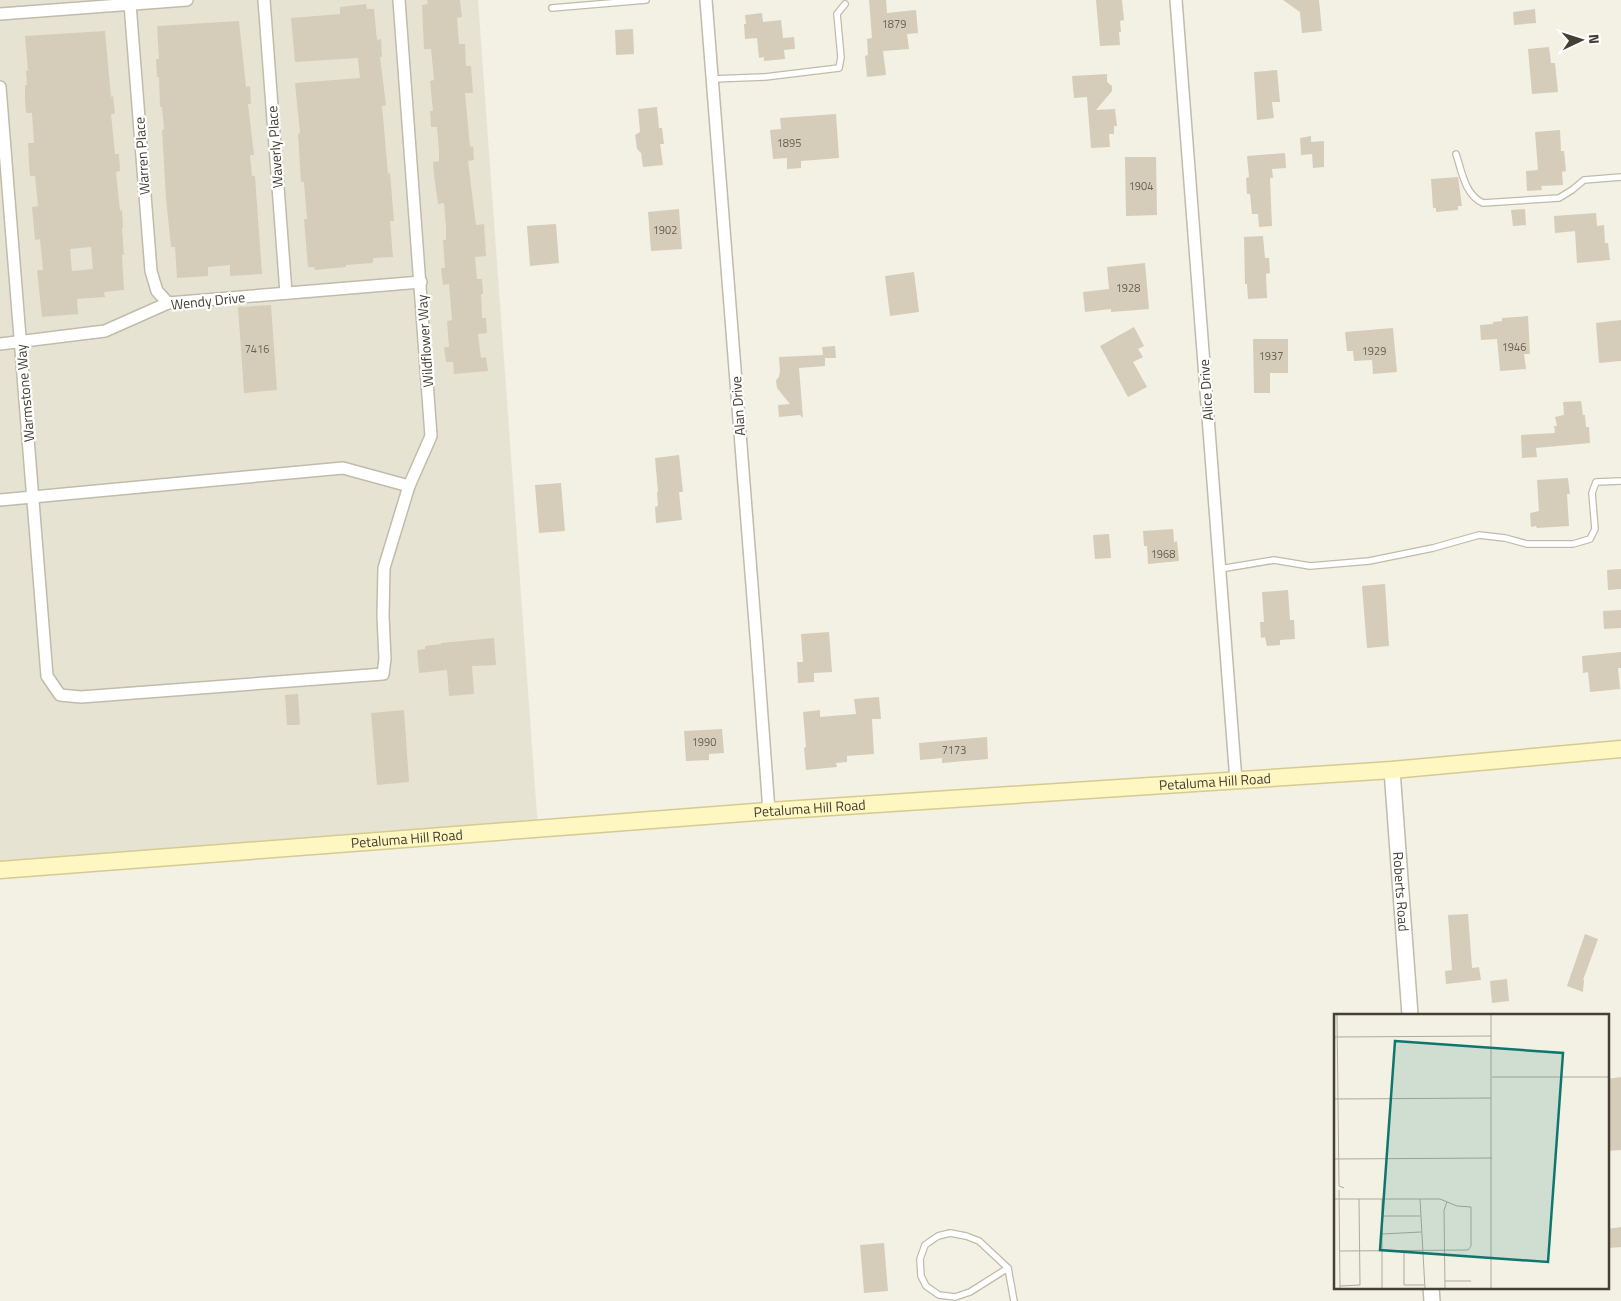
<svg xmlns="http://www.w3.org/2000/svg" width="1621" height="1301" font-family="'Titillium Web',sans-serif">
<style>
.residential{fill:#e7e3d2}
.building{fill:#d5cdb9;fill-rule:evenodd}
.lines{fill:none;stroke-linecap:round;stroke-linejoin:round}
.service-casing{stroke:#c1bca9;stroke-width:8}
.minor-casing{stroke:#c1bca9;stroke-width:14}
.tertiary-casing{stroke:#c1bca9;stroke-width:18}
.secondary-casing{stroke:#d5cb91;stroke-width:19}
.service{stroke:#fff;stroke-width:5.5}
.minor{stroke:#fff;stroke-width:11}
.tertiary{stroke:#fff;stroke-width:15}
.secondary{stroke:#fff7c2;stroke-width:16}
.labels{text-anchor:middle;stroke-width:4.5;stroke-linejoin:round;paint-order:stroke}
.number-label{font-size:11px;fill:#696355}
.street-label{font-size:14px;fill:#454034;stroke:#fff}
.inset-road{fill:none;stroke:#adaa9e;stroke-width:1}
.view{fill:#0f766e;fill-opacity:0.15;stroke:#0f766e;stroke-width:2.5}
.inset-edge{fill:none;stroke:#454034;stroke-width:2.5}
</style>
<rect width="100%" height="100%" fill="#f3f0e4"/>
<polygon class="residential" points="0,0 478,0 538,829 0,870"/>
<g class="building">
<polygon points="427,0 460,0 462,17 457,18 459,44 465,44 466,66 471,66 473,93 465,93 470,147 473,146 474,160 468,161 471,186 476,225 484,224 486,256 475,257 477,279 482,279 483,294 481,294 482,318 486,318 487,333 478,334 481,358 486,357 488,371 454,374 453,362 446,362 444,347 449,347 447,321 452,320 449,284 443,285 441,268 445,268 443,240 446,240 446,227 444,203 438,204 434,175 433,162 439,161 439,151 437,127 431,127 430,111 433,111 430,81 434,80 431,49 424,49 422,5 428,4"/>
<polygon points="869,0 886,0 887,13 916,10 918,33 907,34 909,49 883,51 886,75 867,77 865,56 868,55 867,39 872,38"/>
<polygon points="1096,0 1122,0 1124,20 1120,21 1121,32 1119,32 1120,45 1100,46"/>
<polygon points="1283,0 1319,0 1322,31 1302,33 1300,12"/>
<polygon points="366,4 367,9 374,9 377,40 381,39 382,57 380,57 386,105 382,106 384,128 388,174 390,173 394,221 390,221 393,257 373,258 373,263 346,265 346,267 315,270 314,267 308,267 304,219 307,219 304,182 301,182 298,134 300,133 295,83 360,78 358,58 295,62 291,18 340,14 340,7"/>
<polygon points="1535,9 1536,23 1514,25 1513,12"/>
<polygon points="762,13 763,22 781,20 783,38 794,37 795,49 784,50 785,59 764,61 764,57 759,58 757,38 745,39 744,24 746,24 745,15"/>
<polygon points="239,21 246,87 250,86 251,104 248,104 254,155 250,155 252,176 255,176 262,274 230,276 230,265 208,267 208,276 177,278 175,247 171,247 166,199 162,130 164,129 162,107 160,107 159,77 157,77 156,59 159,59 157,26"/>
<polygon points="633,29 634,54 616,55 615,30"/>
<path d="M105,31l6,66 2,-1 2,18h-4l4,40h4l1,17 -4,1 4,39 2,-1 1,18h-1l2,27h-2l2,35 -20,2 1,5 -28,2 1,15 -36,3 -5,-47h6l-3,-31 -5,1 -3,-33 6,-1 -3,-30h-5l-1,-14 -1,-19h6l-2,-30h-6l-1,-14v-14h2l-1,-14h2l-3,-35zM91,247l2,22 -21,2 -2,-22z"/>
<polygon points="1549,47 1551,63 1555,63 1558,92 1532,94 1528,49"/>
<polygon points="1277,70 1280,102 1272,102 1274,118 1257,120 1254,72"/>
<polygon points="1107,74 1107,82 1112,86 1112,91 1096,110 1115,109 1117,126 1114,126 1114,134 1109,134 1110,147 1091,148 1087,97 1074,98 1072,76"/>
<polygon points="657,107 659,128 662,128 664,144 660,144 663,165 643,167 641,153 637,149 635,135 640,132 638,109"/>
<polygon points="836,114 839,158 801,161 801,168 787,169 787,158 773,159 770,130 781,129 780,118"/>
<polygon points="1560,130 1561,151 1564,151 1566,171 1562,172 1563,185 1541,186 1542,190 1527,191 1526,171 1538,170 1535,132"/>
<polygon points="1311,136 1311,142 1324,141 1324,167 1313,168 1312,154 1301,155 1300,138"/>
<polygon points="1285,153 1286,168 1272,169 1273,178 1270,178 1272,226 1259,227 1258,214 1252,214 1250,194 1247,194 1246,178 1249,177 1247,156"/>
<polygon points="1125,157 1156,157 1157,215 1126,216"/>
<polygon points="1458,177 1462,206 1458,206 1458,210 1436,212 1436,208 1433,208 1431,179"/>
<polygon points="679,209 682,249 651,251 648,212"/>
<polygon points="1525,209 1526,225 1513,226 1511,210"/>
<polygon points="1596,213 1597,226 1604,225 1605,243 1608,243 1610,260 1577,263 1575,231 1555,233 1554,216"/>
<polygon points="556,224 559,263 530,266 527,226"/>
<polygon points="1263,236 1265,258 1269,258 1270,273 1266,274 1267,298 1248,299 1247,284 1245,284 1244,237"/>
<polygon points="1145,263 1149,309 1111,312 1111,309 1085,312 1083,292 1109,289 1107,267"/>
<polygon points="914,272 919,312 890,316 885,276"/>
<polygon points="271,305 277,390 244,393 238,307"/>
<polygon points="1528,316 1530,354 1524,354 1526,369 1500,371 1497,339 1481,340 1480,325 1493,324 1493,322 1502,321 1502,318"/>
<polygon points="1621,320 1621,361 1599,363 1596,323"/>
<polygon points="1134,327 1144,346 1138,349 1143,357 1133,362 1147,387 1128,397 1100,346"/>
<polygon points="1393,328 1397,372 1373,374 1372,360 1354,361 1353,351 1347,351 1345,332"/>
<polygon points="1253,339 1288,339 1288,373 1270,373 1270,393 1254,393"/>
<polygon points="835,346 836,358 825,358 825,366 799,368 803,418 800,415 779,417 778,405 790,404 777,388 776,380 779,377 780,371 779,357 823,355 822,347"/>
<polygon points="1581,401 1583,415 1585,415 1586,427 1589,427 1590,443 1536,448 1537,457 1522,458 1521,435 1555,433 1554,426 1557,426 1555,417 1564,415 1563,402"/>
<polygon points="679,455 683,492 679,492 682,520 656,523 655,507 658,506 657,492 658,492 655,458"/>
<polygon points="1568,478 1570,494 1567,494 1569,526 1537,528 1536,526 1531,527 1530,513 1539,511 1537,480"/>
<polygon points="561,483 565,531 539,533 535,485"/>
<polygon points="1173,529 1174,542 1177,541 1179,561 1148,564 1147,546 1144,546 1143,531"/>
<polygon points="1109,534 1111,558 1095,559 1093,535"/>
<polygon points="1621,569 1621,589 1608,590 1607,570"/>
<polygon points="1385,584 1389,646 1367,648 1362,586"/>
<polygon points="1288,590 1290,620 1294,620 1295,639 1280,640 1280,645 1267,646 1265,637 1261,638 1260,622 1264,622 1262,592"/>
<polygon points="1621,610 1621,628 1604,629 1603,611"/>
<polygon points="829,632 832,672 814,673 814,682 798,683 797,662 803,662 801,634"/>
<polygon points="494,638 496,665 472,666 474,694 449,696 447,670 419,673 417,650 425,649 425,646 441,644 441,643"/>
<polygon points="1621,652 1621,668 1618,668 1620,689 1590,692 1588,672 1583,673 1582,656"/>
<polygon points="298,694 300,725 287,725 285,695"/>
<polygon points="879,697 881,719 872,719 874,754 847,756 847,762 836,763 837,767 806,770 804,748 806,747 803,712 820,710 820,717 856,714 854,699"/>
<polygon points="404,710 409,782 377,785 371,713"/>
<polygon points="722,729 724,753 709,754 709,760 686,761 684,731"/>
<polygon points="987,737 988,759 942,763 942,758 920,760 919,743"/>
<polygon points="1468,914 1472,968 1479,967 1481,980 1446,984 1445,971 1452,970 1448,915"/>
<polygon points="1585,934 1598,939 1583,980 1584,980 1583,992 1567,986"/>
<polygon points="1507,979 1509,1001 1492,1003 1490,981"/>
<polygon points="1621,1077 1621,1150 1607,1151 1607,1079"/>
<polygon points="1621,1227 1621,1247 1610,1248 1607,1229"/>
<polygon points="884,1243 888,1291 864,1293 860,1245"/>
</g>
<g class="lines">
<g class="service-casing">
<g id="service">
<polyline points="552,8 646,0"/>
<polyline points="712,79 765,77 839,68 841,57 837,14 845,4"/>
<path d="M1456,154c6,18 9,41 27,49l76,-5 13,-8 12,-10 37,-3"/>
<polyline points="1220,569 1274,560 1310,566 1369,561 1433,548 1479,535 1505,538 1527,544 1573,544 1590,539 1595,529 1592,493 1596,482 1621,481"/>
<polyline points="1008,1268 970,1292 955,1297 939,1295 926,1286 921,1276 920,1259 925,1245 938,1236 950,1233 966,1236 979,1241 1008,1268 1014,1301"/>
</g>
</g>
<g class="minor-casing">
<g id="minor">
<polyline points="264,0 286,293"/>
<polyline points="706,0 757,649 769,811"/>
<polyline points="1176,0 1236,781"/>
<polyline points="130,4 151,271 157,291 168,303"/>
<polyline points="0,14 187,0"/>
<polyline points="0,87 47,676 60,695 81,697 383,674 385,659 383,616 384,568 409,486 431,436 399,0"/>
<polyline points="0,344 105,331 168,303 421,282"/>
<polyline points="0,500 343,468 409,486"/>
</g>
</g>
<g class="tertiary-casing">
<g id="tertiary">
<path id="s1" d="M1392,770l18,245"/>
<polyline points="1431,1287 1432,1301"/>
</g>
</g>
<g class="secondary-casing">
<g id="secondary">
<path id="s2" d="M0,870l769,-59 623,-41 229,-21"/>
</g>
</g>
<use href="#service" class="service"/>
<use href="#minor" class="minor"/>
<use href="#tertiary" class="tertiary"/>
<use href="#secondary" class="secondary"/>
</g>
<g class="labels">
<g class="number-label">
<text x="894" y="28">1879</text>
<text x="789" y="147">1895</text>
<text x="1141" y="190">1904</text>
<text x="665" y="234">1902</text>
<text x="1128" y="292">1928</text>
<text x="1514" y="351">1946</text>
<text x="257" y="353">7416</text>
<text x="1374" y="355">1929</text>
<text x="1271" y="360">1937</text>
<text x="1163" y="558">1968</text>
<text x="704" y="746">1990</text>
<text x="954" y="754">7173</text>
</g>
<g class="street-label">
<text transform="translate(275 147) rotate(-94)" y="5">Waverly Place</text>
<text transform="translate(142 156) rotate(-94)" y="5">Warren Place</text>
<text transform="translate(208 301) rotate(-6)" y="5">Wendy Drive</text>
<text transform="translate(425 341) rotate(-94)" y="5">Wildflower Way</text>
<text transform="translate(1206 390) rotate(-94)" y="5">Alice Drive</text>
<text transform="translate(25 393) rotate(-95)" y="5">Warmstone Way</text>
<text transform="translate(738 406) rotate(-94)" y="5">Alan Drive</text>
<text dy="5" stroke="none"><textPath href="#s2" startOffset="1218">Petaluma Hill Road</textPath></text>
<text dy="5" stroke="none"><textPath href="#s2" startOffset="812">Petaluma Hill Road</textPath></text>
<text dy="5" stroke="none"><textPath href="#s2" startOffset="408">Petaluma Hill Road</textPath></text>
<text dy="5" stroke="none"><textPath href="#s1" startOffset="122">Roberts Road</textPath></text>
</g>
</g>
<g transform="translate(1334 1014)">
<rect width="275" height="275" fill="#f3f0e4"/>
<path class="inset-road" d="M3,0l2,172 5,2M0,23l157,-1M158,63h117M0,85l157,-1M0,145l158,-1M5,176l1,99M0,185h106l17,7 14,1v39l-3,4 -128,1M48,185v90M86,185l5,90M48,202h38M48,220l39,-2M70,237v34h20M111,267h26M6,272l20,-1 -1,-86M111,275l-1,-79 3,-8M157,275v-275"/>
<path class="view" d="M61,27l168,12 -15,209 -168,-12z"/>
<rect width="275" height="275" class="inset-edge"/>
</g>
<g transform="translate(1581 40) rotate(86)" stroke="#ffffff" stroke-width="4" paint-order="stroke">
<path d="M0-4L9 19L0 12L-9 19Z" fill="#454034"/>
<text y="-8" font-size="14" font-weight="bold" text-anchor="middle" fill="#454034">N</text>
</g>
</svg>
